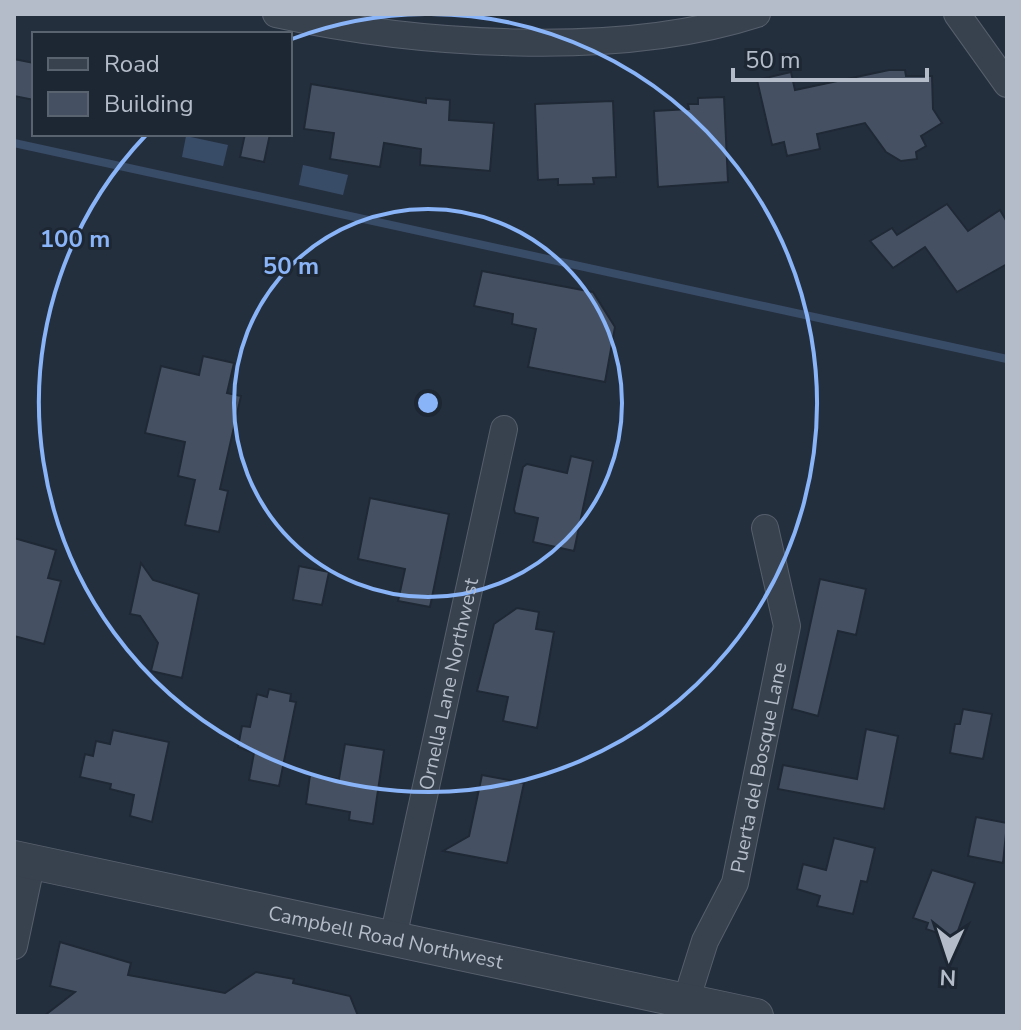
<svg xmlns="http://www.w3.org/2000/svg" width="1021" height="1030" font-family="'Nunito Sans',sans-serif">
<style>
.water{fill:#394c67}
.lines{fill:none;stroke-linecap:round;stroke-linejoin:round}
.stream{stroke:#394c67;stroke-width:8}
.building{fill:#455162;stroke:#1f2835;stroke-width:2}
.minor-casing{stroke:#565f6c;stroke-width:28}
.tertiary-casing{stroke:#565f6c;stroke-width:36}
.minor{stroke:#38414e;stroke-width:26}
.tertiary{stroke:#38414e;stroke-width:34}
.ring{fill:none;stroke:#8ab4f8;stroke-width:4}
.labels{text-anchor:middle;stroke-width:6;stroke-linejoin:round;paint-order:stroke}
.street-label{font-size:20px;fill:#b4bcc9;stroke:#1d2633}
.centre{fill:#8ab4f8;stroke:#1d2633;stroke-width:4}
.ring-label{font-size:24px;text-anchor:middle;font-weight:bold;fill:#8ab4f8;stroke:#1d2633;stroke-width:6;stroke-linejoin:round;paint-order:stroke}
</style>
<rect width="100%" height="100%" fill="#242f3e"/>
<g class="water">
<polygon points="186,136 228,145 223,166 182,157"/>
<polygon points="303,165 348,175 343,195 299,185"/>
</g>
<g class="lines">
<polyline class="stream" points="14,143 1007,359"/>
</g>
<g class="building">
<polygon points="14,59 34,63 34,100 14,96"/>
<polygon points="889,70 905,70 906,76 932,76 933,109 942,123 921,136 926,146 916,152 917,159 901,161 886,152 865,123 817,134 820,149 787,156 784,142 772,145 757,80 791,72 795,90"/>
<polygon points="311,84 426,103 426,98 450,100 449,120 494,123 490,171 420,165 421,149 384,143 380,167 330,159 334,133 304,129"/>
<polygon points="724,97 728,182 658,187 654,111 689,109 688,104 698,104 698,98"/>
<polygon points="613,101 616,177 593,178 594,184 558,185 558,179 538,180 535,104"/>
<polygon points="245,134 270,134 264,162 240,157"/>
<polygon points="947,204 968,231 1000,210 1007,222 1007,264 957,292 925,247 893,268 870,241 892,228 897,235"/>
<polygon points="482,271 593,292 615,327 605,382 528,367 536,329 512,324 513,314 474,306"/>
<polygon points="203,356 234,363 227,393 241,396 220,489 228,491 219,532 185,525 195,480 178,476 185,442 145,433 161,366 199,375"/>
<polygon points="571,456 593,461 574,551 533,542 538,518 515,513 514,509 523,467 527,464 567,473"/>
<polygon points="370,498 449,514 430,607 398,601 405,569 358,559"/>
<polygon points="14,538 56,550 48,578 61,581 44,644 14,636"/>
<polygon points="141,563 153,580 199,594 182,678 151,671 158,643 140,616 130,614"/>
<polygon points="299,566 329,572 322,605 293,600"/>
<polygon points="820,579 866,589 856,635 838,631 818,716 792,709"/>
<polygon points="517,608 539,612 536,629 554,632 537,728 503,721 508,697 477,691 494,624"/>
<polygon points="269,689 291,694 290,701 296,702 279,786 249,780 254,753 238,747 242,726 250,727 257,694 267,697"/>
<polygon points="963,709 992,714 983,759 950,753 955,724 960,724"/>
<polygon points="866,729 898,736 884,809 778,789 783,765 857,779"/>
<polygon points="113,730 169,742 152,822 130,816 134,795 110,789 111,784 80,777 85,754 93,756 96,741 110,744"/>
<polygon points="345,744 384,750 373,824 349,820 350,812 306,804 310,775 339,779"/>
<polygon points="482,775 524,783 507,863 443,851 469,836"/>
<polygon points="976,817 1007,823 1003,863 968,856"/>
<polygon points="834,838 875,848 867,882 861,881 853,914 817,906 820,896 797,889 803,864 826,870"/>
<polygon points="932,870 975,883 955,939 926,929 928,923 913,918"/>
<polygon points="60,942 131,963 128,975 225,993 256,972 294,979 293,983 350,996 358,1016 44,1016 75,992 50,986"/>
</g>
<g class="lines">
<g class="minor-casing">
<g id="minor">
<path d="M276,14c141,31 343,45 481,0"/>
<polyline points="957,14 1007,84"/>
<path id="s1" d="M393,938l111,-509"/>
<polyline points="14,946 32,861"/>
<path id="s2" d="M686,1001l19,-60 30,-58 52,-257 -22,-98"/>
</g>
</g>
<g class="tertiary-casing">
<g id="tertiary">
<path id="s3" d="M14,858l742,158"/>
</g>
</g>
<use href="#minor" class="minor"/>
<use href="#tertiary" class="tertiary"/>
</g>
<g class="ring">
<circle cx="428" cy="403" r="194"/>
<path d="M292 39A389 389 0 0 1 425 14M431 14A389 389 0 1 1 146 135"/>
</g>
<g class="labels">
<g class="street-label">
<text dy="7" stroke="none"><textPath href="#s1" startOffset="260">Ornella Lane Northwest</textPath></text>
<text dy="7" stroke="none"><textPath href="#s2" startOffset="246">Puerta del Bosque Lane</textPath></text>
<text dy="7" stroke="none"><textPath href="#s3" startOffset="380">Campbell Road Northwest</textPath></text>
</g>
</g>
<circle cx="428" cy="403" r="12" class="centre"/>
<g class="ring-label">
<text x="75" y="247">100 m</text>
<text x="291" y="274">50 m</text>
</g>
<rect width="1021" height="1030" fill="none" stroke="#b4bcc9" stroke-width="32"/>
<rect x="32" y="32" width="260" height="104" fill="#1d2633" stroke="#59626f" stroke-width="2"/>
<rect x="48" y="58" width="40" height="12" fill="#38414e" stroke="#59626f" stroke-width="2"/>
<text x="104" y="72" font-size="24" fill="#b4bcc9">Road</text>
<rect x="48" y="92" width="40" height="24" fill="#455162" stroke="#59626f" stroke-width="2"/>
<text x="104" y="112" font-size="24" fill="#b4bcc9">Building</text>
<g transform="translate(949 958) rotate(183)" stroke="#1d2633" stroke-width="6" paint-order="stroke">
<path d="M0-6L14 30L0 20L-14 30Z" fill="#b4bcc9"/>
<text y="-12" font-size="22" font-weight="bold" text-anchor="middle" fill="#b4bcc9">N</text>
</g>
<path d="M733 68v12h194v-12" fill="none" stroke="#b4bcc9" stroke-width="4"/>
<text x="745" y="68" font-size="24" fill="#b4bcc9" stroke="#1d2633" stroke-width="6" paint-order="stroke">50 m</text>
</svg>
